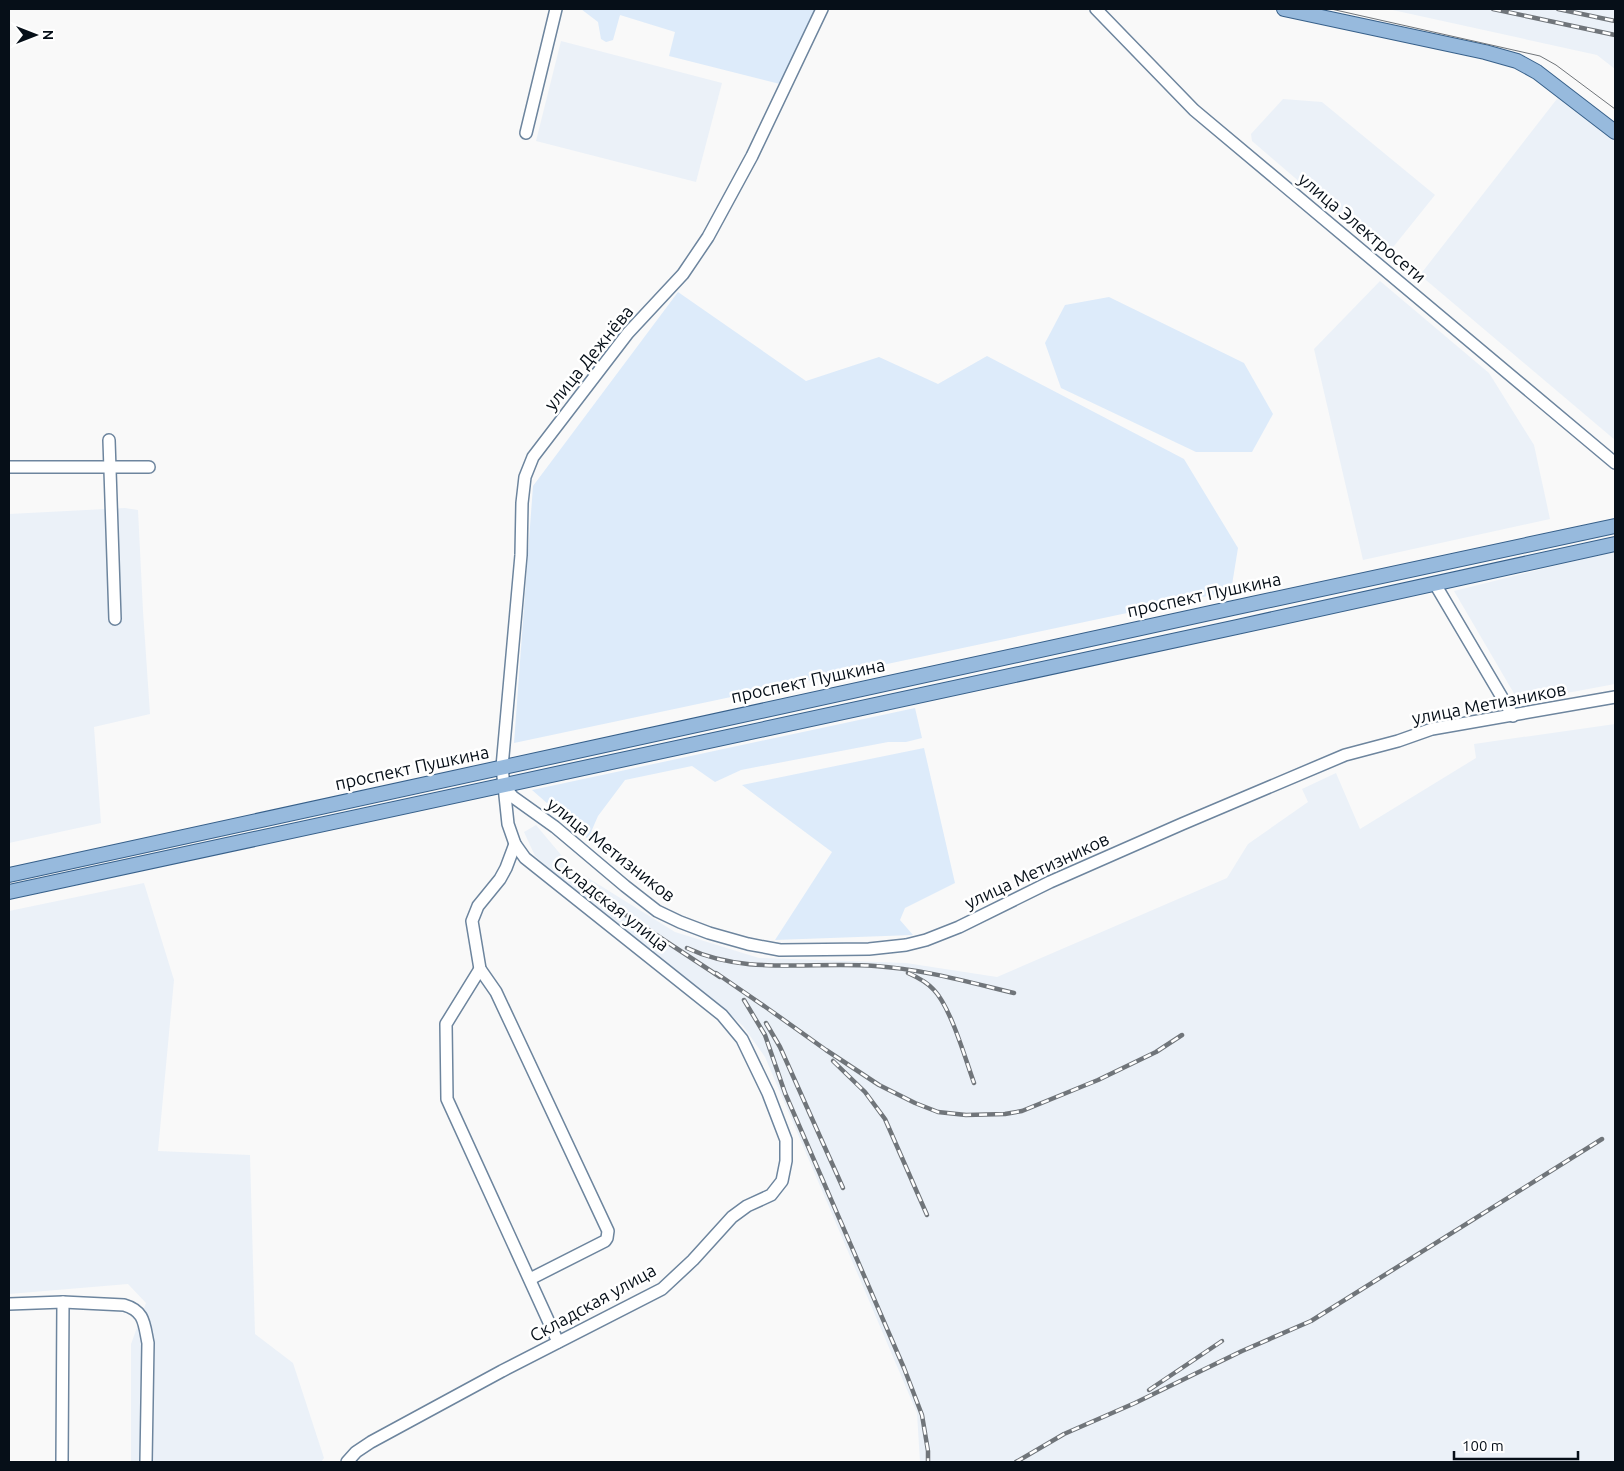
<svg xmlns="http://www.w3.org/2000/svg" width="1624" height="1471" font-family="Ubuntu,sans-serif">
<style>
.built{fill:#ebf1f8}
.green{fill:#ddebfa}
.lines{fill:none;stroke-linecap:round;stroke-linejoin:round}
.minor-casing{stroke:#6d859e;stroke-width:14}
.major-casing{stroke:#37608a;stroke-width:16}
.minor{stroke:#fff;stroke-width:11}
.major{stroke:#97badd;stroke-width:14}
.tram{stroke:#70757a;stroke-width:1}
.rail-casing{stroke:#70757a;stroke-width:4.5}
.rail{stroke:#fff;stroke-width:2.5;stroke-dasharray:8;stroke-linecap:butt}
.labels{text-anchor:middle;stroke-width:5;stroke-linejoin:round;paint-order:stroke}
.street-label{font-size:18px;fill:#060f18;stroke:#fff}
</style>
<rect width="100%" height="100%" fill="#f9f9f9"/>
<g class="built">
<polygon points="1388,9 1615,9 1615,69 1597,55"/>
<polygon points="561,41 722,83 696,182 536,141"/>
<polygon points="1560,95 1615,140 1615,440 1420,275"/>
<polygon points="1283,99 1322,102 1435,195 1386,256 1252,141 1251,134"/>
<polygon points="1380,281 1489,373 1534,445 1550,519 1363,560 1314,349"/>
<polygon points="125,508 138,510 143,611 150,714 94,727 101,823 9,843 9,514"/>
<polygon points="1615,551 1615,684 1519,702 1454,591"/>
<polygon points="1615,724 1615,1462 920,1462 917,1413 765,1057 743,1026 714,1000 567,885 535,856 524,832 536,825 572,868 675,932 759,958 906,963 997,977 1227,878 1248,844 1308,802 1302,789 1336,773 1360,829 1476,758 1474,744"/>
<polygon points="144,883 174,980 158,1151 250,1155 255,1334 293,1363 324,1458 321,1462 131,1462 131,1344 146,1303 128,1284 9,1294 9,911"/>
</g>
<g class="green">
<polygon points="581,9 816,9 780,84 669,56 675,32 620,15 613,40 606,42 601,39 598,22"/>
<polygon points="678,292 806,381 879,357 938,384 987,356 1184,459 1238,548 1231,591 514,743 533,486"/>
<polygon points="1109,297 1244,363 1273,414 1252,452 1196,452 1061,388 1045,343 1065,305"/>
<polygon points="915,708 922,738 906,742 888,742 741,770 715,782 692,766 625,780 598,816 588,839 532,790"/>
<polygon points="924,748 955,883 905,908 900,920 913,935 775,940 832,852 742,785"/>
</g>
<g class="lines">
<g class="minor-casing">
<g id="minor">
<polyline points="1096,9 1194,110 1615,463"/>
<polyline points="526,133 556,9"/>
<polyline points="109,440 115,619"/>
<polyline points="9,467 149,467"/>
<polyline points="1435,584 1513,716"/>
<polyline points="503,785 513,797 555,827 625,886 657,911 680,922 709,933 748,944 780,950 869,949 906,945 926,940 959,927 1050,882 1182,824 1345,755 1398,741 1432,729 1615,697"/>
<polyline points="515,844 506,868 500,879 478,906 472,921 480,969 496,992 608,1231 607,1238 605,1241 530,1279"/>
<polyline points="480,969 446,1024 447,1099 558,1342"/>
<path d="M9,1304l54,-2 61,3c21,6 20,19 24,38l-2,119"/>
<polyline points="62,1462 63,1302"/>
<polyline points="347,1462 356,1452 371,1442 502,1371 662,1289 693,1260 732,1217 747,1206 771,1195 782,1181 786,1161 786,1140 768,1093 742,1039 722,1015 525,858 515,844 508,824 502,767 521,555 522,503 525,477 533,457 628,333 683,274 708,237 752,156 822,9"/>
</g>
</g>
<g class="major-casing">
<g id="major">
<polyline points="1284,9 1485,52 1517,61 1537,72 1615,132"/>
<polyline points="9,875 1233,608 1615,526"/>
<polyline points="9,892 1237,627 1615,544"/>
</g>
</g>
<use href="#minor" class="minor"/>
<use href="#major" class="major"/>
<polyline class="tram" points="1331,9 1540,56 1556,65 1615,109"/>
<g class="rail-casing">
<g id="rail">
<polyline points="1493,9 1615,35"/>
<polyline points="1558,9 1615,21"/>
<polyline points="588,890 720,977"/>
<path d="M687,948c59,28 125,13 188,18 47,3 93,16 139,27"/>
<polyline points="716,973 767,1008 826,1050 879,1085 915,1103 938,1112 966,1115 1005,1114 1022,1111 1098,1080 1156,1052 1182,1035"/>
<path d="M908,973c9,4 19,9 26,17 17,18 31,68 40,93"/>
<polyline points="744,1000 765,1035 785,1093 904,1368 922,1415 928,1451 928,1462"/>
<polyline points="766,1023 780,1047 843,1188"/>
<polyline points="833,1061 865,1092 885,1119 927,1215"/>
<polyline points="1149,1390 1222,1341"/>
<polyline points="1016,1462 1064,1434 1135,1403 1242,1351 1311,1321 1602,1139"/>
</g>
</g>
<use href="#rail" class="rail"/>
</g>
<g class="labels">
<g class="street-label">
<text transform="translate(1362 228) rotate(40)" y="6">улица Электросети</text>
<text transform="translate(589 358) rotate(-51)" y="6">улица Дежнёва</text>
<text transform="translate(1204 595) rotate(-12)" y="6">проспект Пушкина</text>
<text transform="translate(808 681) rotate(-12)" y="6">проспект Пушкина</text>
<text transform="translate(1489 704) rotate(-11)" y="6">улица Метизников</text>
<text transform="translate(412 768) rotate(-12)" y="6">проспект Пушкина</text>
<text transform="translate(611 850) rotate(38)" y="6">улица Метизников</text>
<text transform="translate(1037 871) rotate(-25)" y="6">улица Метизников</text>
<text transform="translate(611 904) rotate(38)" y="6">Складская улица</text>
<text transform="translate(593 1303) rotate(-29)" y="6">Складская улица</text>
</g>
</g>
<rect width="1624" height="1471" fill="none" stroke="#060f18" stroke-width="20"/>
<g transform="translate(35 35) rotate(90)" stroke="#ffffff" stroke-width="4" paint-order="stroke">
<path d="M0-4L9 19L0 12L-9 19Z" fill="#060f18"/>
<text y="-8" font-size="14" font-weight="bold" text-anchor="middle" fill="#060f18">N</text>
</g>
<path d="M1454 1451v8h124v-8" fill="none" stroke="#060f18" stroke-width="2.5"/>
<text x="1462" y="1451" font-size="15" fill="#060f18" stroke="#ffffff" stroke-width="4" paint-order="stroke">100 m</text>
</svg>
